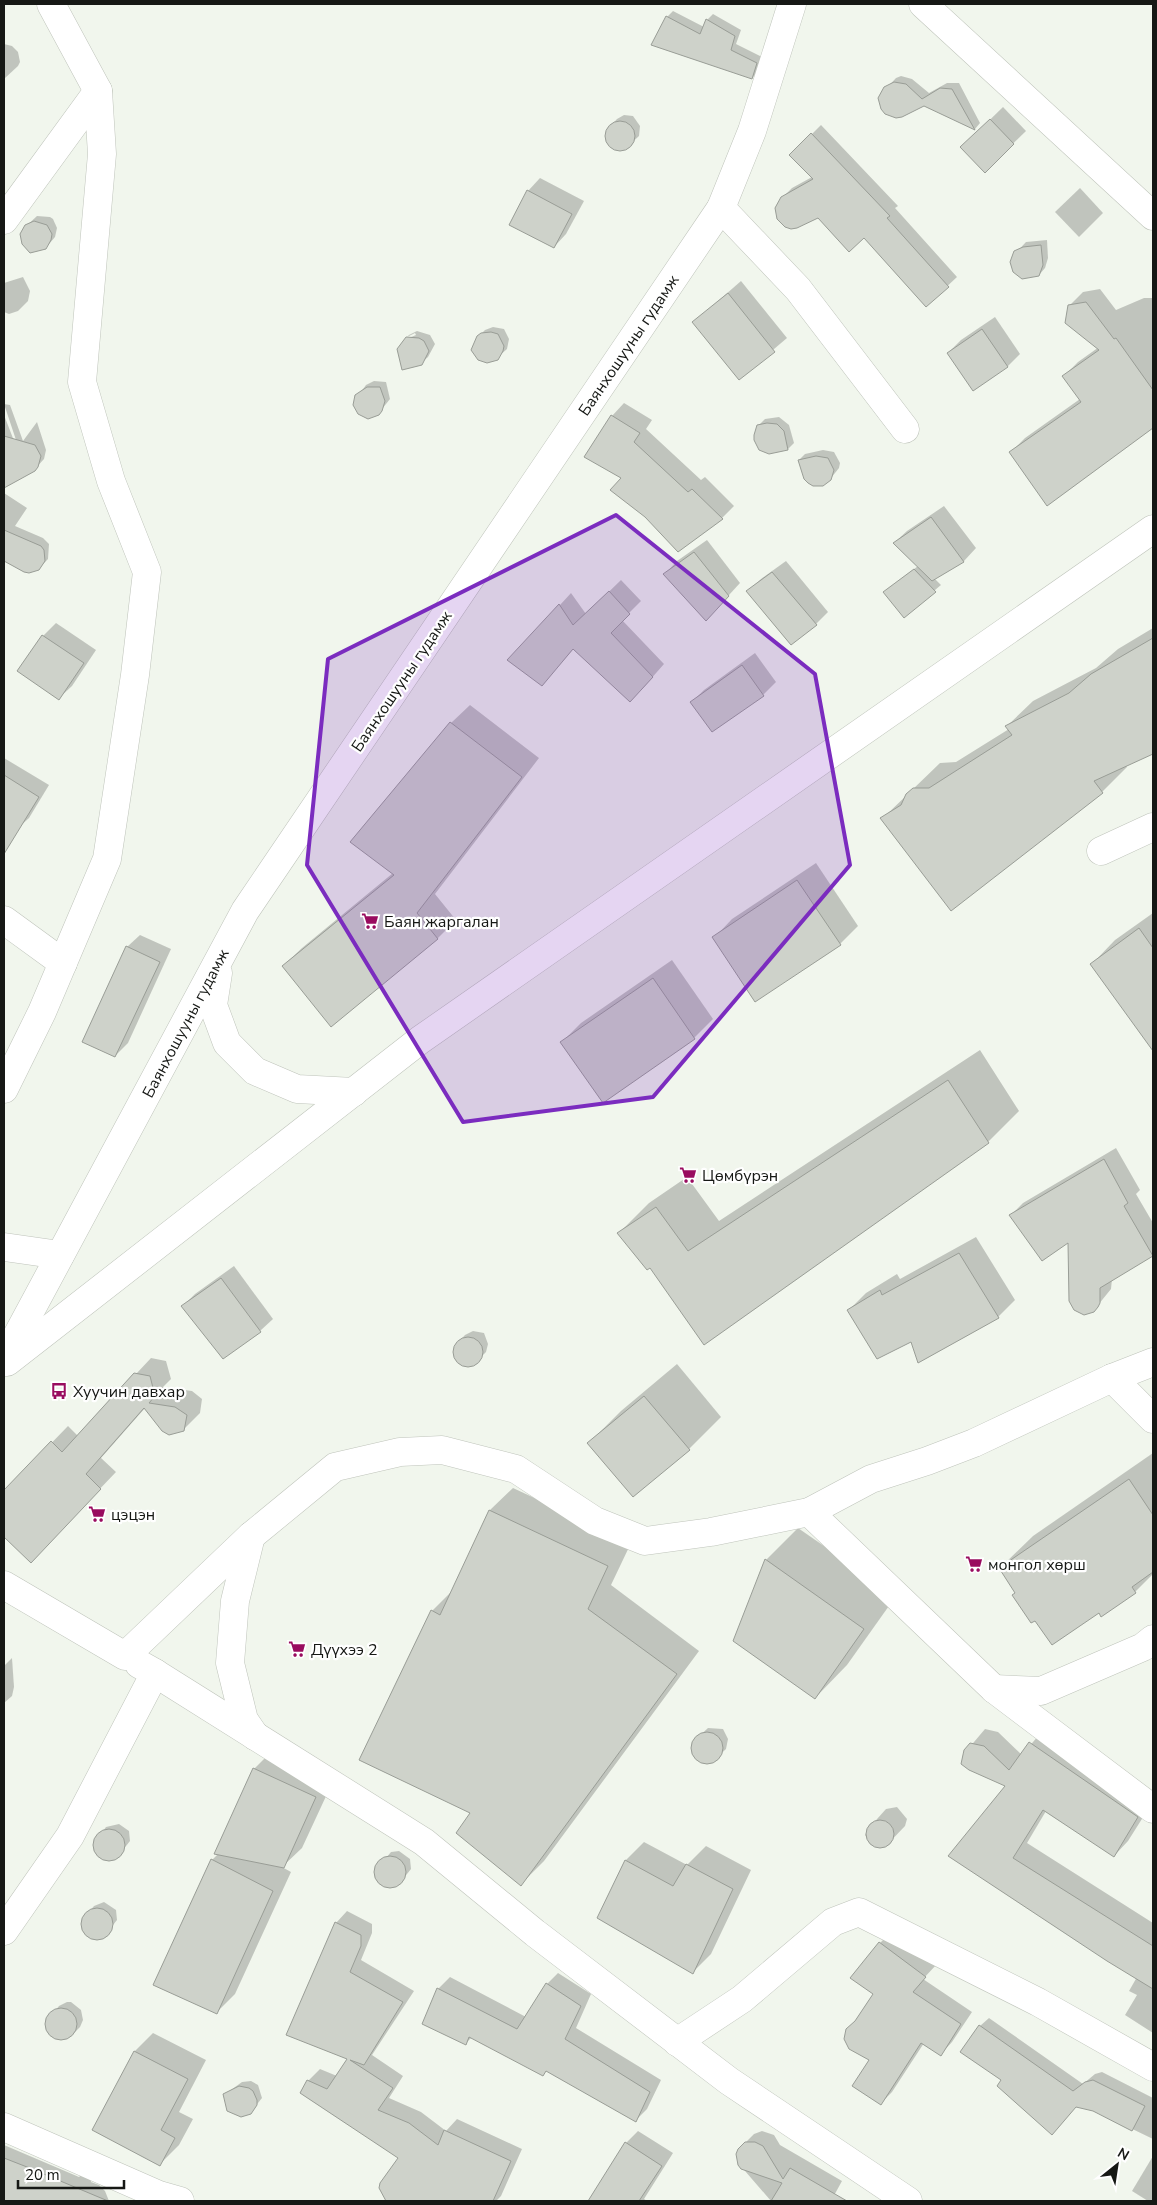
<svg xmlns="http://www.w3.org/2000/svg" width="1157" height="2205" font-family="'Nunito Sans',sans-serif">
<style>
.shadow{fill:#0003}
.building{fill:#ced2ca;stroke:#999d96}
.lines{fill:none;stroke-linecap:round;stroke-linejoin:round}
.street-casing{stroke:#bfc4bb;stroke-width:29}
.secondary-casing{stroke:#bfc4bb;stroke-width:29}
.street{stroke:#fff;stroke-width:28}
.secondary{stroke:#fff;stroke-width:28}
.marked{fill:#7b2cbf;fill-opacity:0.2;stroke:#7b2cbf;stroke-width:4;stroke-linejoin:round}
.labels{text-anchor:middle;stroke-width:4.5;stroke-linejoin:round;paint-order:stroke}
.street-label{font-size:16px;fill:#161815;stroke:#fff}
.poi-label{font-size:16px;fill:#161815;stroke:#fff;text-anchor:start}
</style>
<rect width="100%" height="100%" fill="#f1f6ed"/>
<g class="shadow">
<polygon points="673,11 704,27 707,20 713,14 741,30 736,44 762,57 758,72 752,78 667,17"/>
<polygon points="4,44 12,46 18,52 20,62 18,66 4,79"/>
<polygon points="901,76 912,79 929,93 947,83 959,83 980,123 975,129 924,105 882,93 896,78"/>
<polygon points="1003,107 1026,131 985,171 962,147"/>
<polygon points="624,115 633,116 640,126 639,136 625,149 615,149 606,142 607,130 617,119"/>
<polygon points="821,125 898,206 895,208 957,277 926,306 864,237 818,217 782,198 792,188 812,177 791,155"/>
<polygon points="540,178 584,201 566,234 554,247 528,191"/>
<polygon points="1080,188 1103,213 1079,237 1055,212"/>
<polygon points="37,216 50,217 53,219 57,228 55,237 49,244 23,229"/>
<polygon points="1047,240 1048,258 1045,268 1039,275 1012,257 1026,242"/>
<polygon points="23,277 30,291 28,301 18,311 9,314 4,312 4,283"/>
<polygon points="741,281 787,338 739,379 694,322"/>
<polygon points="1100,289 1116,310 1144,298 1153,298 1153,427 1047,504 1011,452 1025,438 1080,399 1064,376 1078,362 1099,347 1069,306 1083,292"/>
<polygon points="995,317 1020,354 1008,366 973,389 948,353 961,340"/>
<polygon points="493,327 504,329 509,339 507,349 492,362 482,361 478,337 485,330"/>
<polygon points="417,331 430,335 435,344 428,357 421,363 398,349 404,340 416,335 415,333 407,337 409,335"/>
<polygon points="374,381 386,382 390,399 378,414 355,400 366,385"/>
<polygon points="624,403 652,420 646,429 701,480 705,477 734,506 722,518 622,478 612,416"/>
<polygon points="4,404 10,405 23,441 37,422 46,450 44,459 34,470 4,487 4,470 15,453 4,447 4,415 16,446 18,446"/>
<polygon points="779,417 789,425 794,443 788,449 758,426 765,419"/>
<polygon points="823,450 834,452 840,463 839,468 827,483 818,486 799,460 805,454"/>
<polygon points="4,493 27,508 15,526 43,538 49,544 48,559 42,565 20,568 4,546"/>
<polygon points="944,506 976,548 964,561 934,578 941,585 904,616 884,592 918,566 894,543 907,531"/>
<polygon points="707,540 740,583 718,607 665,574 677,561"/>
<polygon points="786,561 828,612 816,624 748,591 761,579"/>
<polygon points="621,580 641,601 622,620 664,664 642,689 574,648 542,685 560,605 571,593 586,614"/>
<polygon points="56,623 96,650 72,686 59,698 43,636"/>
<polygon points="1153,628 1153,752 1126,765 1127,767 1102,792 882,819 940,763 956,762 1009,729 1007,726 1033,701 1096,668 1118,649"/>
<polygon points="755,653 776,682 763,695 712,731 692,702 704,690"/>
<polygon points="470,705 539,758 435,894 456,920 438,938 331,1025 283,966 302,948 393,873 451,723"/>
<polygon points="4,758 49,785 29,818 18,828 4,819"/>
<polygon points="816,863 858,926 840,944 714,938 732,919"/>
<polygon points="1153,913 1153,1049 1092,964 1115,940"/>
<polygon points="140,935 171,949 128,1043 115,1056 127,947"/>
<polygon points="672,960 713,1019 694,1038 603,1101 562,1042 581,1023"/>
<polygon points="980,1050 1019,1111 988,1142 705,1343 650,1266 618,1234 649,1203 687,1177 719,1221"/>
<polygon points="1116,1148 1140,1190 1136,1194 1153,1223 1153,1255 1112,1279 1111,1289 1094,1310 1070,1241 1011,1215 1023,1203"/>
<polygon points="976,1237 1015,1300 998,1317 919,1361 912,1340 849,1310 866,1293 897,1274 900,1279"/>
<polygon points="234,1266 273,1319 260,1331 183,1306 195,1294"/>
<polygon points="473,1331 484,1333 488,1344 486,1352 483,1355 477,1362 466,1366 455,1358 455,1346 465,1335"/>
<polygon points="151,1358 166,1361 171,1379 163,1387 192,1391 202,1399 200,1413 183,1430 145,1408 101,1458 116,1472 31,1561 4,1535 4,1492 68,1426 78,1436"/>
<polygon points="677,1364 721,1417 689,1449 589,1443 621,1411"/>
<polygon points="1153,1453 1153,1574 1135,1592 1099,1612 1036,1619 1000,1568 1033,1536"/>
<polygon points="513,1488 631,1543 611,1585 699,1651 544,1861 521,1884 471,1813 432,1611 453,1590 490,1510"/>
<polygon points="798,1528 896,1596 847,1665 815,1698 766,1560"/>
<polygon points="12,1658 14,1687 12,1696 4,1703 4,1666"/>
<polygon points="708,1728 723,1729 728,1739 726,1749 712,1762 702,1761 695,1755 693,1745 696,1739"/>
<polygon points="985,1729 998,1732 1022,1755 1044,1729 1152,1803 1128,1841 1114,1856 1046,1811 1027,1843 1153,1923 1153,2033 1125,2015 1137,1995 1129,1991 1137,1977 950,1856 1008,1785 962,1764 963,1755"/>
<polygon points="273,1750 334,1779 302,1848 282,1867 291,1872 235,1994 216,2013 212,1860 218,1854 215,1853 254,1769"/>
<polygon points="897,1807 907,1819 905,1826 885,1847 871,1845 865,1835 869,1828 886,1809"/>
<polygon points="119,1824 129,1831 130,1841 118,1856 106,1860 97,1852 95,1842 106,1827"/>
<polygon points="644,1842 687,1865 706,1846 751,1870 711,1954 693,1972 598,1918 626,1860"/>
<polygon points="399,1851 410,1859 411,1869 399,1884 389,1887 384,1886 377,1879 376,1870 391,1852"/>
<polygon points="104,1902 116,1910 117,1920 105,1935 96,1938 91,1937 84,1931 82,1921 94,1906"/>
<polygon points="347,1911 372,1924 372,1933 361,1960 414,1991 372,2055 403,2076 389,2098 421,2112 446,2131 457,2119 522,2149 501,2196 496,2201 418,2201 411,2198 400,2158 308,2081 320,2069 337,2076 349,2058 336,1923"/>
<polygon points="892,1931 937,1964 923,1979 972,2012 952,2042 941,2054 924,2043 892,2092 880,2104 871,2060 859,2018 875,1994 880,1943"/>
<polygon points="558,1973 591,1994 576,2028 661,2080 647,2109 636,2120 547,2070 543,2075 472,2037 466,2043 423,2024 438,1989 450,1977 526,2017 547,1984"/>
<polygon points="67,2002 71,2002 81,2010 83,2020 80,2027 73,2034 58,2039 49,2030 47,2021 59,2006"/>
<polygon points="989,2018 1083,2084 1095,2074 1102,2072 1153,2098 1153,2139 1093,2110 1003,2080 980,2026"/>
<polygon points="153,2033 206,2060 179,2112 193,2119 179,2145 160,2164 135,2051"/>
<polygon points="251,2081 258,2085 262,2098 250,2113 224,2095 242,2082"/>
<polygon points="638,2131 673,2153 644,2199 647,2201 590,2201 626,2143"/>
<polygon points="762,2131 774,2135 780,2145 842,2181 831,2201 771,2201 739,2164 742,2146 754,2134"/>
<polygon points="4,2145 79,2177 88,2168 92,2169 91,2182 99,2185 105,2191 109,2201 9,2201 4,2199"/>
<polygon points="1153,2156 1153,2201 1148,2201 1132,2191"/>
</g>
<g class="building">
<polygon points="666,16 700,34 706,19 735,36 731,50 757,63 752,79 651,45"/>
<polygon points="894,82 906,84 922,99 940,88 952,89 975,130 924,106 902,117 896,118 885,114 881,109 878,98 884,87"/>
<polygon points="990,119 1014,144 985,173 960,147"/>
<circle cx="620" cy="136" r="15"/>
<polygon points="811,133 890,216 887,218 949,287 926,307 864,238 849,252 818,218 797,228 791,229 785,227 777,219 775,208 781,197 813,179 789,155"/>
<polygon points="527,190 572,214 554,248 509,225"/>
<polygon points="34,221 47,225 52,234 51,240 46,249 30,253 22,244 20,234 25,225"/>
<polygon points="1041,245 1043,265 1039,276 1022,279 1013,272 1010,262 1014,251 1023,247"/>
<polygon points="728,293 775,352 739,380 692,322"/>
<polygon points="1086,302 1114,339 1116,338 1153,390 1153,428 1047,506 1009,452 1081,402 1062,376 1099,350 1065,323 1068,305"/>
<polygon points="982,329 1008,367 973,391 947,353"/>
<polygon points="491,332 498,334 504,346 503,351 498,360 487,363 478,360 471,350 477,336 481,333"/>
<polygon points="406,337 419,338 424,341 429,351 422,365 402,370 397,349"/>
<polygon points="367,387 380,387 385,401 382,411 379,415 368,419 358,414 353,405 355,395"/>
<polygon points="611,415 640,433 634,442 688,492 692,489 723,519 678,552 645,517 610,490 621,478 584,457"/>
<polygon points="767,423 777,424 784,431 788,450 769,454 759,450 754,440 754,435 757,425"/>
<polygon points="4,436 35,445 41,456 38,467 35,471 4,488"/>
<polygon points="816,456 828,458 834,470 831,480 823,486 813,486 808,483 804,479 798,460"/>
<polygon points="931,517 964,562 932,581 893,543"/>
<polygon points="4,530 41,546 44,550 45,561 39,570 29,573 24,572 4,561"/>
<polygon points="694,552 729,596 706,621 663,574"/>
<polygon points="914,569 936,592 904,618 883,592"/>
<polygon points="772,572 817,625 791,645 746,591"/>
<polygon points="609,591 630,614 611,633 653,677 630,702 573,649 542,686 507,660 559,604 573,625"/>
<polygon points="42,635 84,663 59,700 17,671"/>
<polygon points="1153,638 1153,754 1094,781 1103,793 951,911 880,818 901,805 906,794 913,788 929,788 1012,735 1005,726 1069,693 1091,674"/>
<polygon points="742,665 764,696 712,732 690,702"/>
<polygon points="450,722 522,777 417,913 438,939 331,1027 282,966 394,875 350,842"/>
<polygon points="4,775 39,797 4,854"/>
<polygon points="797,880 841,945 755,1002 712,937"/>
<polygon points="1139,928 1153,948 1153,1051 1090,964"/>
<polygon points="126,946 160,962 115,1057 82,1042"/>
<polygon points="653,978 695,1039 603,1103 560,1042"/>
<polygon points="948,1080 989,1143 704,1345 650,1268 647,1270 617,1233 656,1207 688,1251"/>
<polygon points="1104,1159 1128,1203 1124,1206 1153,1256 1100,1288 1100,1303 1098,1307 1094,1312 1084,1315 1074,1310 1069,1301 1068,1243 1042,1261 1009,1215"/>
<polygon points="959,1253 999,1318 918,1363 911,1342 877,1359 847,1310 880,1290 882,1295"/>
<polygon points="221,1278 261,1332 223,1359 181,1306"/>
<circle cx="468" cy="1352" r="15"/>
<polygon points="134,1373 150,1376 155,1396 149,1403 175,1407 187,1415 184,1431 169,1435 162,1431 144,1408 86,1474 101,1489 31,1563 4,1537 4,1490 51,1441 62,1452"/>
<polygon points="644,1396 690,1450 633,1497 587,1443"/>
<polygon points="1129,1479 1153,1515 1153,1572 1132,1587 1136,1593 1101,1617 1099,1613 1052,1645 1035,1621 1031,1623 1012,1595 1015,1593 999,1568"/>
<polygon points="489,1510 608,1566 588,1609 677,1674 521,1886 456,1833 470,1813 359,1760 431,1610 440,1615"/>
<polygon points="765,1559 864,1629 815,1699 733,1641"/>
<circle cx="707" cy="1748" r="16"/>
<polygon points="1029,1742 1138,1817 1114,1857 1043,1810 1013,1858 1153,1946 1153,1989 1107,1961 948,1856 1005,1786 969,1770 961,1764 964,1750 970,1743 984,1746 1009,1770"/>
<polygon points="253,1768 316,1797 284,1868 214,1854"/>
<circle cx="880" cy="1834" r="14"/>
<circle cx="109" cy="1845" r="16"/>
<circle cx="390" cy="1872" r="16"/>
<polygon points="211,1859 273,1891 217,2014 153,1985"/>
<polygon points="625,1860 673,1886 686,1864 733,1889 693,1974 597,1918"/>
<circle cx="97" cy="1924" r="16"/>
<polygon points="335,1922 361,1935 361,1946 350,1972 403,2002 364,2065 350,2060 393,2088 378,2110 409,2123 438,2145 444,2130 511,2161 493,2201 386,2201 379,2188 380,2183 398,2158 300,2093 307,2080 327,2089 347,2059 286,2035"/>
<polygon points="879,1942 926,1977 913,1992 961,2024 941,2056 921,2043 881,2105 852,2086 869,2060 849,2049 844,2039 846,2029 855,2021 873,1994 850,1978"/>
<polygon points="546,1983 581,2006 565,2039 650,2092 636,2122 546,2071 543,2076 469,2037 466,2045 422,2024 437,1988 517,2029"/>
<circle cx="61" cy="2024" r="16"/>
<polygon points="979,2025 1073,2091 1085,2082 1093,2080 1145,2106 1132,2131 1093,2111 1076,2107 1052,2135 997,2086 1001,2080 960,2052"/>
<polygon points="134,2051 188,2079 161,2130 175,2138 160,2166 92,2130"/>
<polygon points="239,2086 249,2088 253,2091 257,2100 257,2105 251,2114 241,2117 227,2111 223,2094"/>
<polygon points="625,2142 662,2166 639,2201 588,2201"/>
<polygon points="745,2142 755,2142 763,2146 783,2179 790,2168 847,2201 771,2201 782,2183 741,2169 738,2165 736,2154 738,2149"/>
<polygon points="4,2158 27,2167 108,2201 4,2201"/>
</g>
<g class="lines">
<g class="street-casing">
<g id="street">
<polyline points="923,4 1153,216"/>
<polyline points="721,208 798,289 905,429"/>
<polyline points="4,220 98,91"/>
<polyline points="1101,851 1153,827"/>
<polyline points="4,920 63,963"/>
<polyline points="4,1089 42,1012 107,859 135,675 147,572 111,481 82,382 102,154 98,91 51,4"/>
<polyline points="4,1247 60,1255"/>
<polyline points="1112,1378 1153,1419"/>
<polyline points="809,1512 994,1689 1153,1809"/>
<polyline points="251,1536 235,1601 230,1663 244,1720 255,1736"/>
<polyline points="4,1585 125,1656 251,1536 335,1467 400,1452 442,1450 516,1469 595,1521 645,1541 711,1532 809,1512 871,1479 927,1461 974,1443 1112,1378 1153,1362"/>
<polyline points="155,1673 424,1842 535,1933 729,2081 908,2201"/>
<polyline points="994,1689 1041,1691 1143,1647 1153,1639"/>
<polyline points="4,1931 70,1836 155,1673 139,1664"/>
<polyline points="677,2042 742,1999 833,1922 859,1912 1038,2002 1153,2067"/>
<polyline points="4,2127 159,2195 180,2201"/>
</g>
</g>
<g class="secondary-casing">
<g id="secondary">
<polyline points="218,973 213,1005 227,1043 255,1071 297,1089 354,1092"/>
<polyline points="4,1360 245,911 721,208 752,131 792,4"/>
<polyline points="7,1362 420,1040 1153,529"/>
</g>
</g>
<use href="#street" class="street"/>
<use href="#secondary" class="secondary"/>
</g>
<path class="marked" d="M616,515l199,159 35,191 -197,232 -190,25 -156,-257 21,-206z"/>
<defs>
<g id="supermarket-bare" transform="scale(1.35)"><path d="M-6-5.5h2.5l.6 2H6L4.5 2H-2.5L-4.4-4H-6ZM-1.5 3.2a1.3 1.3 0 1 0 .1 0ZM3 3.2a1.3 1.3 0 1 0 .1 0Z" fill="#990c5f" stroke="#fff" stroke-width="2.5" paint-order="stroke"/></g>
<g id="bus-bare" transform="scale(1.35)"><path d="M-5-6H5V4H4V6H2V4H-2V6H-4V4H-5ZM-3.5-4V0h7V-4ZM-3.5 1.2v1.5H-2V1.2ZM2 1.2v1.5H3.5V1.2Z" fill="#990c5f" stroke="#fff" stroke-width="2.5" paint-order="stroke"/></g>
</defs>
<g fill-rule="evenodd">
<use href="#supermarket-bare" x="370" y="921"/>
<use href="#supermarket-bare" x="688" y="1175"/>
<use href="#bus-bare" x="59" y="1391"/>
<use href="#supermarket-bare" x="97" y="1514"/>
<use href="#supermarket-bare" x="974" y="1564"/>
<use href="#supermarket-bare" x="297" y="1649"/>
</g>
<g class="labels">
<g class="street-label">
<text transform="translate(628 345) rotate(-56)" y="6">Баянхошууны гудамж</text>
<text transform="translate(401 681) rotate(-56)" y="6">Баянхошууны гудамж</text>
<text transform="translate(185 1023) rotate(-62)" y="6">Баянхошууны гудамж</text>
</g>
<g class="poi-label">
<text x="384" y="927">Баян жаргалан</text>
<text x="702" y="1181">Цөмбүрэн</text>
<text x="73" y="1397">Хуучин давхар</text>
<text x="111" y="1520">цэцэн</text>
<text x="988" y="1570">монгол хөрш</text>
<text x="311" y="1655">Дүүхээ 2</text>
</g>
</g>
<rect width="1157" height="2205" fill="none" stroke="#161815" stroke-width="10"/>
<g transform="translate(1117 2165) rotate(30)" stroke="#ffffff" stroke-width="4" paint-order="stroke">
<path d="M0-4L9 19L0 12L-9 19Z" fill="#161815"/>
<text y="-8" font-size="14" font-weight="bold" text-anchor="middle" fill="#161815">N</text>
</g>
<path d="M18 2180v8h106v-8" fill="none" stroke="#161815" stroke-width="2.5"/>
<text x="25" y="2180" font-size="15" fill="#161815" stroke="#ffffff" stroke-width="4" paint-order="stroke">20 m</text>
</svg>
